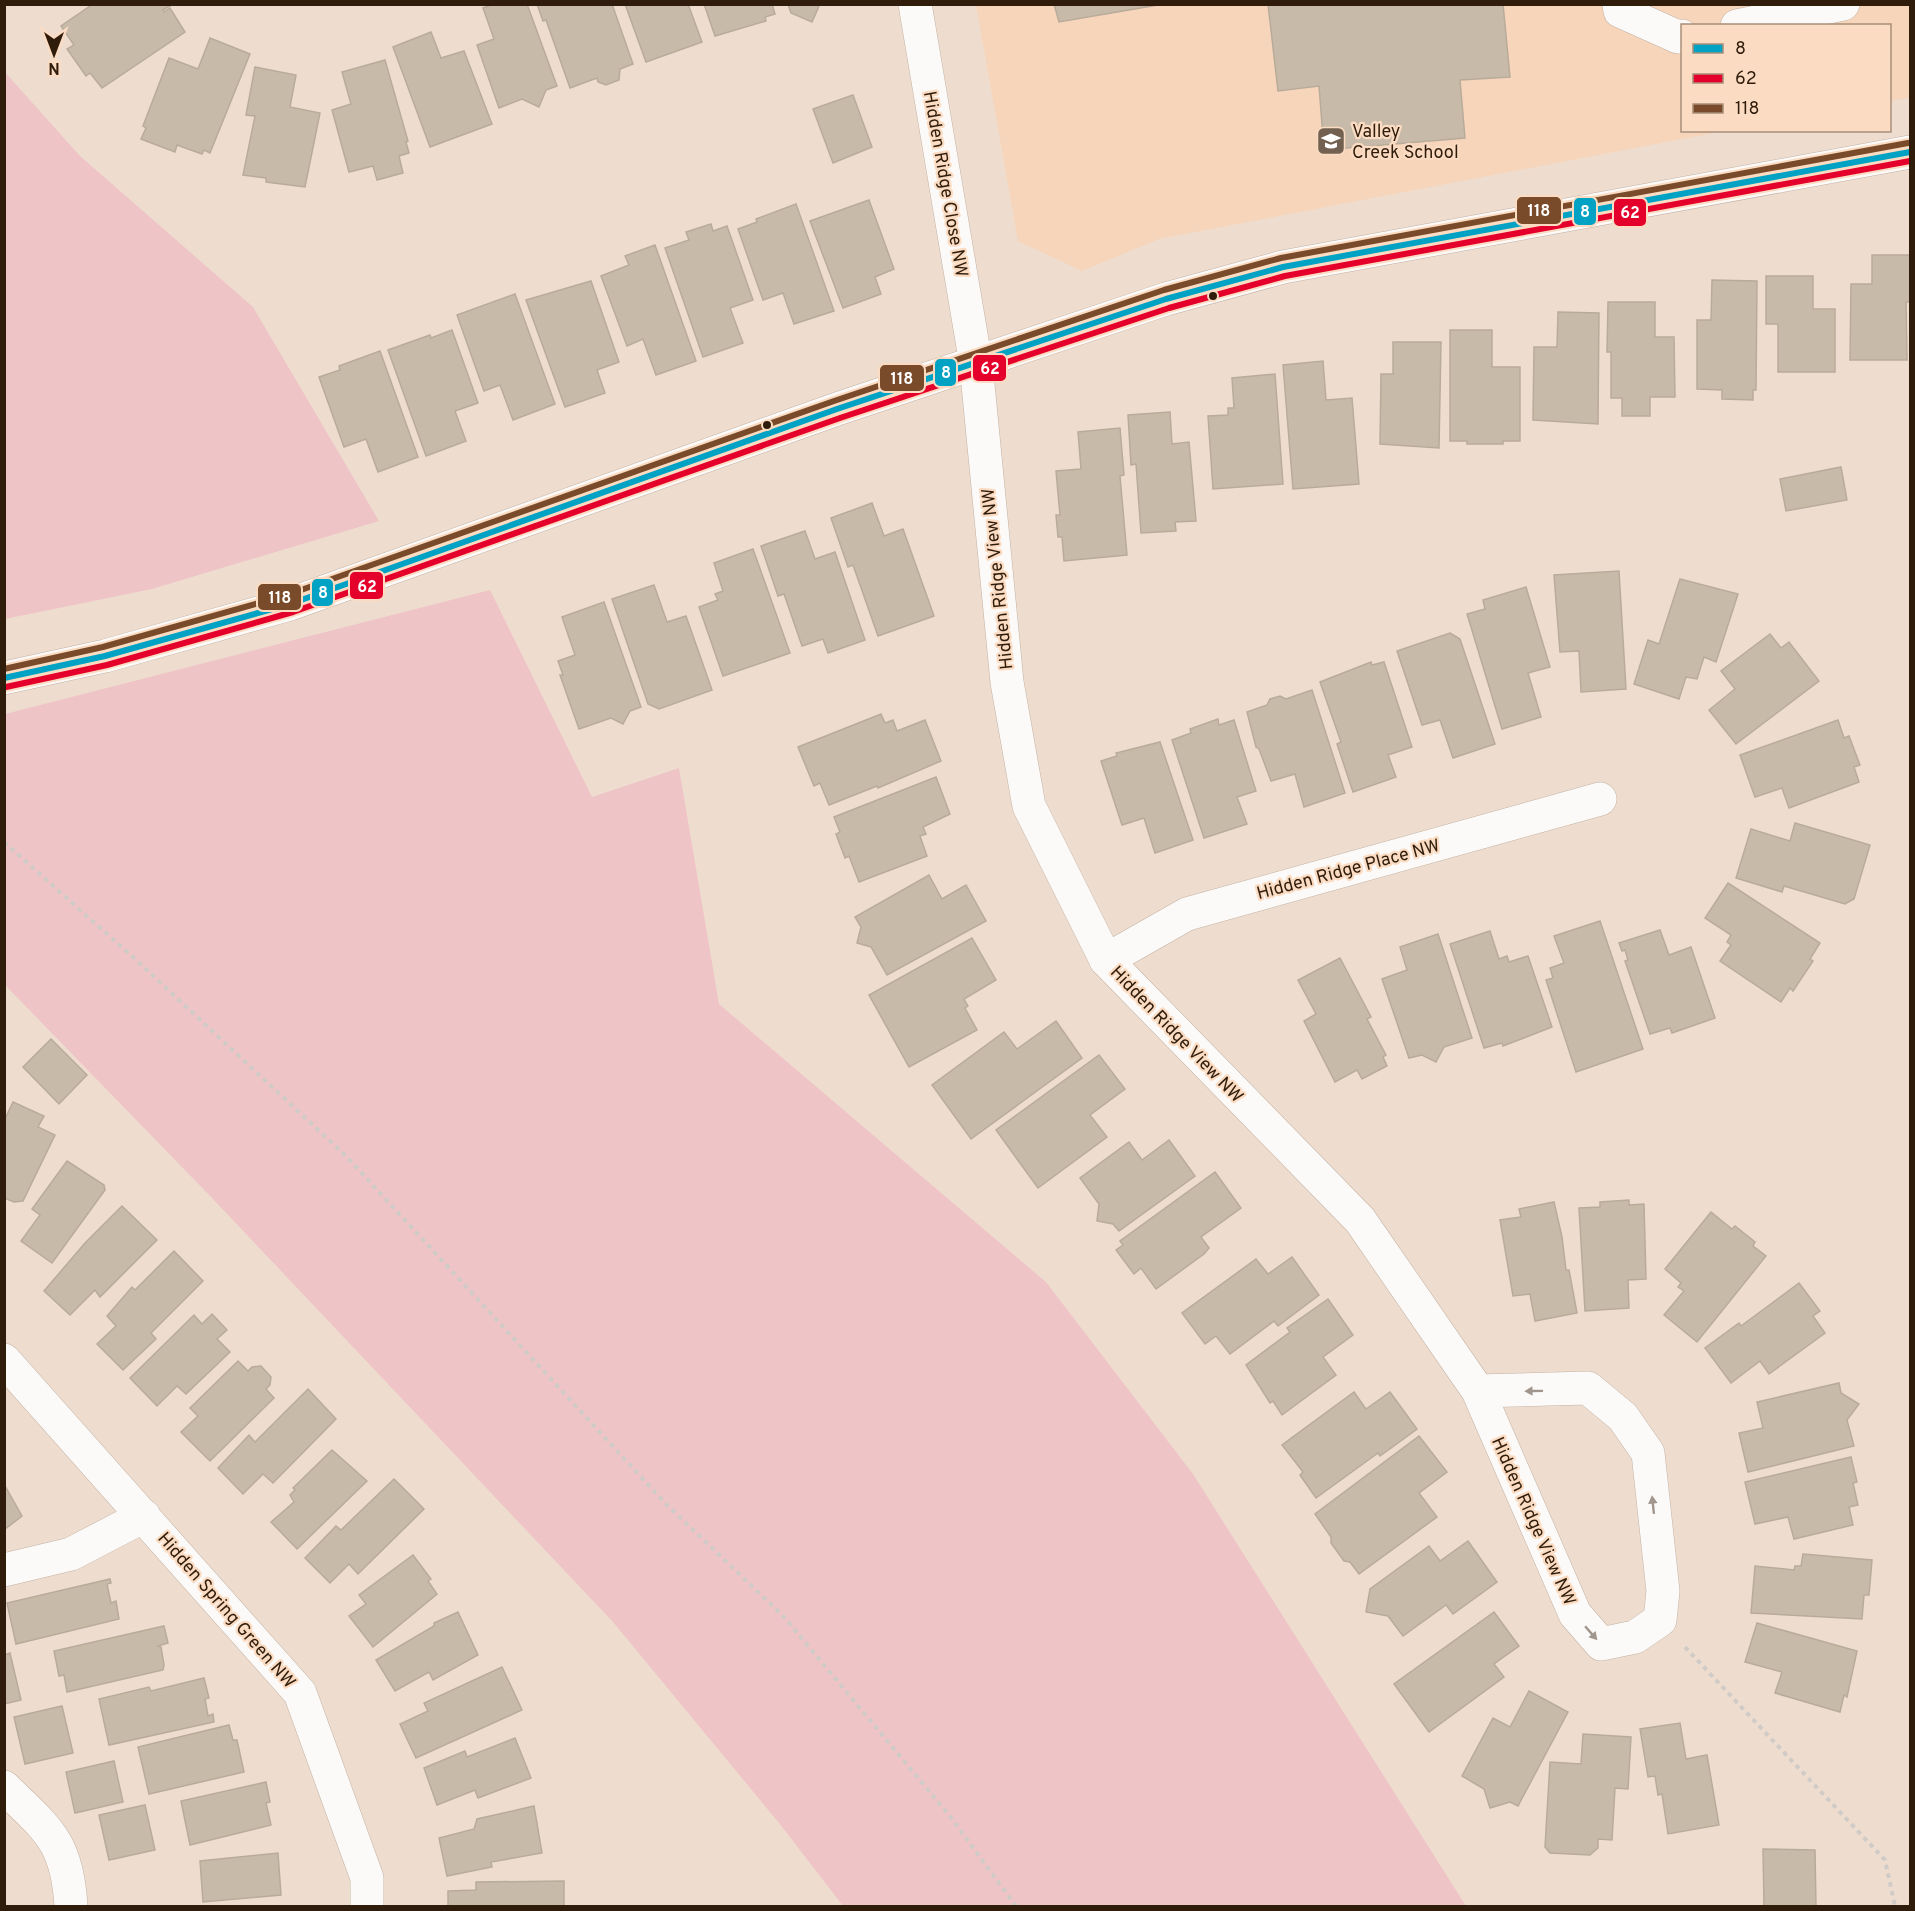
<svg xmlns="http://www.w3.org/2000/svg" width="1915" height="1911" font-family="Overpass,sans-serif">
<style>
.built{fill:#f6d5ba}
.green{fill:#efc4c7}
.building{fill:#c8baa9;stroke:#b9ab9a;stroke-width:1.5}
.lines{fill:none;stroke-linecap:round;stroke-linejoin:round}
.minor-casing{stroke:#c3b2a4;stroke-width:34}
.path{stroke:#d0cbc6;stroke-width:4;stroke-dasharray:4.5 4.5;stroke-linecap:butt}
.minor{stroke:#fcfaf8;stroke-width:33}
.bus-1-casing{stroke:#fbdcc2;stroke-width:10}
.bus-2-casing{stroke:#fbdcc2;stroke-width:10}
.bus-3-casing{stroke:#fbdcc2;stroke-width:10}
.bus-1{stroke:#02a2c4;stroke-width:6}
.bus-2{stroke:#e4002b;stroke-width:6}
.bus-3{stroke:#7a4b2a;stroke-width:6}
.oneway{fill:#a0968d}
.bus-dot{fill:#2f1c0b;stroke:#fbdcc2;stroke-width:2}
.labels{text-anchor:middle;stroke-width:4.5;stroke-linejoin:round;paint-order:stroke}
.poi-label{font-size:18px;fill:#2f1c0b;stroke:#fbdcc2;text-anchor:start}
.street-label{font-size:18px;fill:#2f1c0b;stroke:#fbdcc2}
.line-badge{stroke:#fbdcc2;stroke-width:2}
.badge-label{font-size:16px;text-anchor:middle;font-weight:bold;fill:#fff}
</style>
<rect width="100%" height="100%" fill="#eeddcf"/>
<polygon class="built" points="976,5 1910,5 1910,98 1890,101 1890,26 1682,26 1682,130 1724,131 1159,239 1082,271 1018,241"/>
<g class="green">
<polygon points="4,71 80,156 253,307 379,521 152,589 5,619"/>
<polygon points="490,590 592,797 679,768 719,1004 1046,1282 1193,1474 1466,1906 843,1906 779,1823 613,1622 212,1198 5,985 5,714"/>
</g>
<g class="building">
<polygon points="93,4 173,4 163,10 164,12 170,8 185,32 102,88 90,73 86,76 67,49 74,45 61,26"/>
<polygon points="494,4 527,4 557,86 546,90 539,107 522,99 499,108 477,45 494,39 483,8"/>
<polygon points="537,4 612,4 633,64 620,69 619,80 606,85 598,82 597,78 570,88 546,20 543,21"/>
<polygon points="625,4 688,4 702,42 646,62"/>
<polygon points="704,4 772,4 775,14 765,17 766,21 715,36"/>
<polygon points="788,4 820,4 812,22 791,13"/>
<polygon points="1054,4 1164,4 1059,22"/>
<polygon points="1268,4 1503,4 1510,77 1460,80 1465,138 1324,150 1319,86 1278,91"/>
<polygon points="431,32 441,58 464,51 492,124 430,147 393,47"/>
<polygon points="210,38 250,54 210,153 204,150 202,154 177,145 175,152 141,139 146,128 143,126 169,58 198,69"/>
<polygon points="385,60 408,141 406,142 409,153 399,156 403,173 377,180 373,166 349,172 332,110 351,104 342,72"/>
<polygon points="255,67 296,75 290,107 320,113 305,187 266,182 266,178 243,175 255,116 246,115"/>
<polygon points="853,95 872,147 833,163 813,109"/>
<polygon points="869,200 894,269 875,277 881,294 843,308 810,221"/>
<polygon points="796,204 834,311 794,324 783,293 763,300 738,229 757,222 756,219"/>
<polygon points="711,224 713,231 727,226 753,300 730,308 743,343 703,357 665,248 689,240 686,232"/>
<polygon points="655,245 696,361 656,375 643,339 627,346 601,276 629,265 625,256"/>
<polygon points="1872,255 1910,255 1910,302 1906,302 1907,360 1850,360 1851,284 1872,284"/>
<polygon points="1766,276 1813,276 1813,309 1835,309 1835,372 1778,372 1778,324 1766,324"/>
<polygon points="1712,280 1757,281 1756,390 1753,390 1753,400 1722,399 1722,390 1697,389 1697,320 1711,320"/>
<polygon points="591,281 619,362 597,370 605,393 565,407 526,300"/>
<polygon points="515,294 555,404 513,420 500,385 484,391 457,315"/>
<polygon points="1608,302 1655,302 1655,337 1674,337 1675,397 1650,397 1650,416 1622,416 1622,398 1611,398 1611,352 1607,352"/>
<polygon points="1558,312 1599,313 1598,424 1533,420 1534,347 1557,347"/>
<polygon points="452,330 478,403 455,411 466,441 426,456 388,350 430,335 431,338"/>
<polygon points="1450,330 1492,330 1492,367 1520,367 1520,441 1503,441 1503,444 1467,444 1467,441 1450,441"/>
<polygon points="1393,342 1441,342 1439,448 1380,444 1381,374 1393,374"/>
<polygon points="380,351 418,457 378,472 366,439 344,447 319,377 340,370 339,366"/>
<polygon points="1323,361 1326,400 1352,398 1359,484 1293,489 1283,365"/>
<polygon points="1275,374 1283,484 1213,489 1208,416 1228,415 1228,408 1234,408 1232,378"/>
<polygon points="1170,412 1172,444 1189,442 1196,521 1175,522 1176,531 1141,533 1136,464 1131,465 1128,415"/>
<polygon points="1120,428 1124,475 1120,476 1127,555 1064,561 1062,537 1058,537 1056,515 1060,515 1056,471 1081,469 1078,432"/>
<polygon points="1841,467 1847,500 1786,511 1780,479"/>
<polygon points="872,503 884,536 903,529 934,616 878,636 853,565 848,567 831,518"/>
<polygon points="805,531 815,559 835,552 865,640 828,653 823,639 802,646 784,594 778,596 761,546"/>
<polygon points="753,549 790,653 723,676 699,607 718,600 715,594 723,591 714,563"/>
<polygon points="1619,571 1626,689 1581,692 1579,651 1560,652 1554,575"/>
<polygon points="1680,579 1738,594 1716,662 1704,657 1697,679 1686,677 1679,699 1634,684 1648,640 1659,644"/>
<polygon points="654,585 667,622 686,616 712,690 659,709 648,704 612,599"/>
<polygon points="1526,587 1550,667 1528,673 1541,717 1502,729 1467,614 1485,609 1483,600"/>
<polygon points="604,602 641,707 630,711 623,724 611,718 579,729 560,675 563,675 558,661 575,655 562,617"/>
<polygon points="1450,633 1460,639 1495,744 1453,758 1440,720 1422,725 1397,651"/>
<polygon points="1770,634 1781,648 1789,642 1819,681 1736,744 1709,710 1735,689 1721,671"/>
<polygon points="1371,662 1372,665 1384,662 1412,747 1388,755 1396,777 1353,792 1337,744 1341,742 1320,682"/>
<polygon points="1312,690 1345,793 1304,807 1295,774 1271,781 1259,749 1256,747 1247,712 1267,705 1270,699 1280,696 1286,699"/>
<polygon points="881,714 885,723 893,720 897,731 925,720 941,761 878,788 877,786 829,805 820,783 814,786 798,747"/>
<polygon points="1218,719 1219,725 1234,720 1256,791 1237,797 1247,824 1204,838 1172,740 1191,733 1190,729"/>
<polygon points="1838,720 1844,738 1849,736 1860,765 1854,767 1859,782 1789,808 1782,788 1755,797 1740,755"/>
<polygon points="1160,742 1193,840 1155,853 1144,818 1122,825 1101,761 1117,756 1116,753"/>
<polygon points="936,777 950,814 923,827 926,834 920,836 927,856 859,882 849,856 845,858 836,834 840,832 834,817"/>
<polygon points="1795,823 1870,845 1854,899 1845,904 1784,886 1782,892 1736,878 1751,829 1790,841"/>
<polygon points="929,875 942,899 966,885 986,921 887,975 871,947 857,943 861,927 855,917"/>
<polygon points="1728,883 1820,943 1810,959 1813,961 1793,991 1790,988 1781,1002 1720,961 1731,945 1727,942 1731,935 1705,918"/>
<polygon points="1600,921 1643,1049 1576,1072 1546,980 1553,978 1550,968 1564,963 1554,936"/>
<polygon points="1660,930 1669,955 1691,947 1715,1018 1672,1033 1670,1028 1650,1034 1625,961 1628,960 1625,950 1622,951 1619,943"/>
<polygon points="1490,931 1499,959 1507,956 1509,962 1528,956 1552,1027 1503,1046 1502,1043 1484,1048 1450,944"/>
<polygon points="1438,934 1472,1038 1444,1047 1436,1062 1422,1055 1409,1058 1382,979 1407,970 1400,947"/>
<polygon points="972,938 996,980 964,999 968,1006 965,1008 977,1030 909,1067 869,995"/>
<polygon points="1340,958 1371,1017 1367,1019 1386,1055 1383,1057 1387,1066 1362,1079 1357,1070 1335,1082 1304,1021 1316,1014 1298,980"/>
<polygon points="1056,1021 1082,1058 971,1139 932,1085 1004,1032 1017,1049"/>
<polygon points="51,1039 87,1075 59,1104 23,1067"/>
<polygon points="1099,1055 1125,1089 1090,1115 1107,1137 1038,1188 996,1130"/>
<polygon points="13,1102 44,1116 38,1127 55,1135 23,1201 14,1202 4,1198 4,1121"/>
<polygon points="1169,1140 1195,1176 1119,1231 1113,1224 1097,1221 1099,1204 1080,1178 1129,1142 1142,1160"/>
<polygon points="67,1161 104,1185 105,1190 52,1263 21,1241 40,1215 32,1209"/>
<polygon points="1215,1172 1241,1208 1201,1237 1209,1248 1204,1254 1156,1289 1141,1268 1134,1274 1116,1250 1123,1245 1120,1241"/>
<polygon points="1629,1200 1629,1205 1644,1204 1646,1279 1628,1280 1629,1308 1585,1311 1579,1208 1600,1207 1600,1202"/>
<polygon points="1554,1202 1562,1237 1566,1270 1569,1270 1577,1313 1535,1321 1530,1294 1513,1296 1500,1220 1521,1217 1519,1209"/>
<polygon points="122,1206 157,1240 100,1297 95,1290 70,1315 44,1291 85,1243"/>
<polygon points="1711,1212 1732,1229 1735,1226 1755,1242 1753,1246 1766,1256 1697,1342 1664,1315 1684,1291 1678,1287 1681,1283 1665,1269"/>
<polygon points="174,1251 203,1281 151,1333 156,1339 123,1370 97,1344 116,1326 107,1316 132,1287 135,1290"/>
<polygon points="1292,1257 1319,1295 1278,1326 1274,1321 1230,1354 1216,1336 1205,1344 1182,1313 1256,1259 1268,1274"/>
<polygon points="1799,1283 1820,1311 1813,1316 1825,1333 1769,1374 1760,1361 1731,1383 1705,1348 1739,1323 1741,1326"/>
<polygon points="1328,1299 1353,1335 1323,1357 1336,1375 1282,1415 1273,1401 1270,1403 1246,1365 1290,1332 1287,1328"/>
<polygon points="212,1314 227,1330 217,1339 230,1352 186,1394 177,1386 157,1406 130,1378 194,1315 202,1324"/>
<polygon points="238,1361 248,1371 252,1367 261,1366 271,1377 270,1385 266,1389 274,1398 210,1461 181,1432 198,1416 190,1408"/>
<polygon points="1839,1383 1841,1393 1859,1404 1847,1420 1854,1446 1748,1472 1739,1433 1763,1428 1757,1402"/>
<polygon points="308,1389 336,1419 273,1483 263,1474 243,1494 218,1468 249,1435 255,1442"/>
<polygon points="1354,1392 1366,1409 1390,1392 1417,1429 1380,1456 1378,1453 1316,1498 1300,1475 1303,1472 1282,1445"/>
<polygon points="1419,1436 1447,1472 1419,1493 1437,1517 1359,1574 1350,1562 1344,1561 1331,1543 1331,1537 1315,1514"/>
<polygon points="332,1450 367,1481 297,1549 271,1522 294,1502 290,1495 295,1490 293,1488"/>
<polygon points="1851,1457 1857,1482 1853,1483 1858,1505 1849,1507 1853,1525 1794,1539 1788,1517 1755,1524 1745,1482"/>
<polygon points="394,1479 424,1509 358,1574 349,1564 330,1583 305,1558 336,1526 341,1530"/>
<polygon points="4,1484 22,1516 4,1530"/>
<polygon points="1468,1541 1497,1582 1453,1614 1446,1605 1403,1636 1388,1616 1366,1612 1370,1589 1429,1546 1440,1561"/>
<polygon points="1803,1554 1872,1560 1869,1595 1864,1595 1862,1619 1751,1613 1755,1566 1794,1570 1795,1566 1801,1566"/>
<polygon points="413,1555 431,1579 428,1581 437,1594 373,1647 349,1616 366,1604 359,1595"/>
<polygon points="110,1579 111,1583 107,1584 111,1603 116,1601 119,1619 16,1644 7,1603"/>
<polygon points="458,1612 478,1655 433,1680 429,1672 395,1691 376,1660 434,1626 434,1623"/>
<polygon points="1494,1612 1519,1646 1494,1664 1504,1677 1429,1732 1394,1684"/>
<polygon points="1757,1623 1857,1651 1847,1697 1844,1695 1840,1712 1775,1693 1782,1672 1745,1662"/>
<polygon points="164,1626 168,1643 158,1646 161,1647 164,1665 163,1670 67,1692 64,1675 59,1676 54,1651"/>
<polygon points="10,1653 21,1700 4,1704 4,1655"/>
<polygon points="502,1667 522,1710 416,1758 400,1724 428,1711 424,1703"/>
<polygon points="204,1678 209,1698 205,1699 208,1716 213,1714 214,1722 109,1745 99,1699 149,1687 151,1691"/>
<polygon points="1529,1691 1568,1712 1518,1806 1510,1802 1490,1808 1484,1789 1462,1776 1493,1718 1510,1727"/>
<polygon points="62,1706 73,1753 25,1764 14,1717"/>
<polygon points="1680,1723 1686,1759 1707,1755 1719,1825 1668,1834 1662,1794 1658,1795 1655,1776 1648,1777 1640,1729"/>
<polygon points="229,1725 233,1740 237,1740 244,1772 149,1794 138,1747"/>
<polygon points="1583,1734 1631,1737 1628,1789 1615,1788 1612,1840 1598,1839 1598,1848 1590,1855 1550,1853 1545,1847 1550,1762 1581,1764"/>
<polygon points="515,1738 531,1778 478,1798 475,1790 437,1805 424,1768 465,1751 467,1757"/>
<polygon points="114,1761 123,1802 75,1813 66,1772"/>
<polygon points="266,1782 270,1802 266,1803 271,1825 190,1845 181,1801"/>
<polygon points="145,1805 155,1850 109,1860 99,1815"/>
<polygon points="534,1806 542,1853 491,1862 492,1867 447,1876 439,1838 474,1829 477,1819"/>
<polygon points="1763,1849 1815,1850 1816,1906 1764,1906"/>
<polygon points="278,1853 281,1895 203,1902 200,1861"/>
<polygon points="564,1881 564,1906 448,1906 448,1891 476,1890 476,1882"/>
</g>
<g class="lines">
<g class="minor-casing">
<g id="minor">
<polyline points="915,4 976,364 1007,682 1029,806 1106,960 1360,1220 1478,1391 1575,1614 1601,1644 1635,1637 1660,1620 1663,1591 1648,1453 1623,1417 1588,1388 1478,1391"/>
<polyline points="1619,4 1620,11 1678,37 1682,36"/>
<polyline points="1737,26 1843,4"/>
<polyline points="4,678 105,656 290,604 837,409 1166,299 1283,267 1910,152"/>
<polyline points="1106,960 1187,914 1600,799"/>
<polyline points="4,1360 300,1693 367,1878 367,1906"/>
<polyline points="4,1570 71,1554 144,1516"/>
<path d="M4,1787c44,43 63,54 67,119"/>
</g>
</g>
<g class="path">
<polyline points="4,842 134,958 346,1156 665,1503 784,1617 949,1815 1016,1906"/>
<polyline points="1685,1647 1885,1860 1895,1906"/>
</g>
<use href="#minor" class="minor"/>
<g class="bus-1-casing">
<polyline id="bus-1" points="4,678 105,656 290,604 837,409 1166,299 1283,267 1910,152"/>
</g>
<g class="bus-2-casing">
<polyline id="bus-2" points="6,687 107,665 293,612 840,418 1169,308 1285,276 1910,161"/>
</g>
<g class="bus-3-casing">
<polyline id="bus-3" points="4,669 103,647 287,595 834,401 1164,290 1281,258 1908,143"/>
</g>
<use href="#bus-1" class="bus-1"/>
<use href="#bus-2" class="bus-2"/>
<use href="#bus-3" class="bus-3"/>
</g>
<defs><path id="oneway-solid" d="M-6-.8H1V-3.2L6.5 0L1 3.2V.8H-6Z" transform="scale(1.5)"/></defs>
<g class="oneway">
<use href="#oneway-solid" transform="translate(1534 1391) rotate(179)"/>
<use href="#oneway-solid" transform="translate(1653 1505) rotate(-96)"/>
<use href="#oneway-solid" transform="translate(1591 1633) rotate(49)"/>
</g>
<defs>
<g id="school-square" transform="scale(1.5)"><rect x="-9" y="-9" width="18" height="18" rx="4" fill="#726050" stroke="#fbdcc2"/><path d="M0-5L7-2L0 1L-7-2ZM-4 1L0 2.5L4 1V4Q0 6-4 4Z" fill="#fff"/></g>
</defs>
<g fill-rule="evenodd">
<use href="#school-square" x="1331" y="141"/>
</g>
<g class="bus-dot">
<circle cx="1213" cy="296" r="5"/>
<circle cx="767" cy="425" r="5"/>
</g>
<g class="labels">
<g class="poi-label">
<text x="1352" y="137">Valley<tspan x="1352" dy="21">Creek School</tspan></text>
</g>
<g class="street-label">
<text transform="translate(946 184) rotate(80)" y="6">Hidden Ridge Close NW</text>
<text transform="translate(997 579) rotate(-96)" y="6">Hidden Ridge View NW</text>
<text transform="translate(1348 869) rotate(-15)" y="6">Hidden Ridge Place NW</text>
<text transform="translate(1177 1034) rotate(46)" y="6">Hidden Ridge View NW</text>
<text transform="translate(1534 1521) rotate(66)" y="6">Hidden Ridge View NW</text>
<text transform="translate(227 1610) rotate(49)" y="6">Hidden Spring Green NW</text>
</g>
</g>
<g class="line-badge">
<rect x="1516" y="196" width="46" height="29" rx="6" fill="#7a4b2a"/>
<rect x="1573" y="197" width="24" height="29" rx="6" fill="#02a2c4"/>
<rect x="1613" y="198" width="34" height="29" rx="6" fill="#e4002b"/>
<rect x="972" y="354" width="35" height="28" rx="6" fill="#e4002b"/>
<rect x="934" y="358" width="23" height="29" rx="6" fill="#02a2c4"/>
<rect x="879" y="364" width="46" height="28" rx="6" fill="#7a4b2a"/>
<rect x="349" y="571" width="35" height="29" rx="6" fill="#e4002b"/>
<rect x="311" y="578" width="23" height="29" rx="6" fill="#02a2c4"/>
<rect x="257" y="583" width="45" height="28" rx="6" fill="#7a4b2a"/>
</g>
<g class="badge-label">
<text x="1539" y="216">118</text>
<text x="1585" y="217">8</text>
<text x="1630" y="218">62</text>
<text x="990" y="374">62</text>
<text x="946" y="378">8</text>
<text x="902" y="384">118</text>
<text x="367" y="592">62</text>
<text x="323" y="598">8</text>
<text x="280" y="603">118</text>
</g>
<rect width="1915" height="1911" fill="none" stroke="#2f1c0b" stroke-width="12"/>
<rect x="1681" y="24" width="210" height="108" fill="#fbdcc2" stroke="#a98f79" stroke-width="1.5"/>
<rect x="1693" y="44" width="30" height="9" fill="#02a2c4" stroke="#a98f79" stroke-width="1.5"/>
<text x="1735" y="54" font-size="18" fill="#2f1c0b">8</text>
<rect x="1693" y="74" width="30" height="9" fill="#e4002b" stroke="#a98f79" stroke-width="1.5"/>
<text x="1735" y="84" font-size="18" fill="#2f1c0b">62</text>
<rect x="1693" y="104" width="30" height="9" fill="#7a4b2a" stroke="#a98f79" stroke-width="1.5"/>
<text x="1735" y="114" font-size="18" fill="#2f1c0b">118</text>
<g transform="translate(54 54) rotate(180)" stroke="#fbdcc2" stroke-width="4.5" paint-order="stroke">
<path d="M0-4.5L10 22L0 15L-10 22Z" fill="#2f1c0b"/>
<text y="-9" font-size="16" font-weight="bold" text-anchor="middle" fill="#2f1c0b">N</text>
</g>
</svg>
